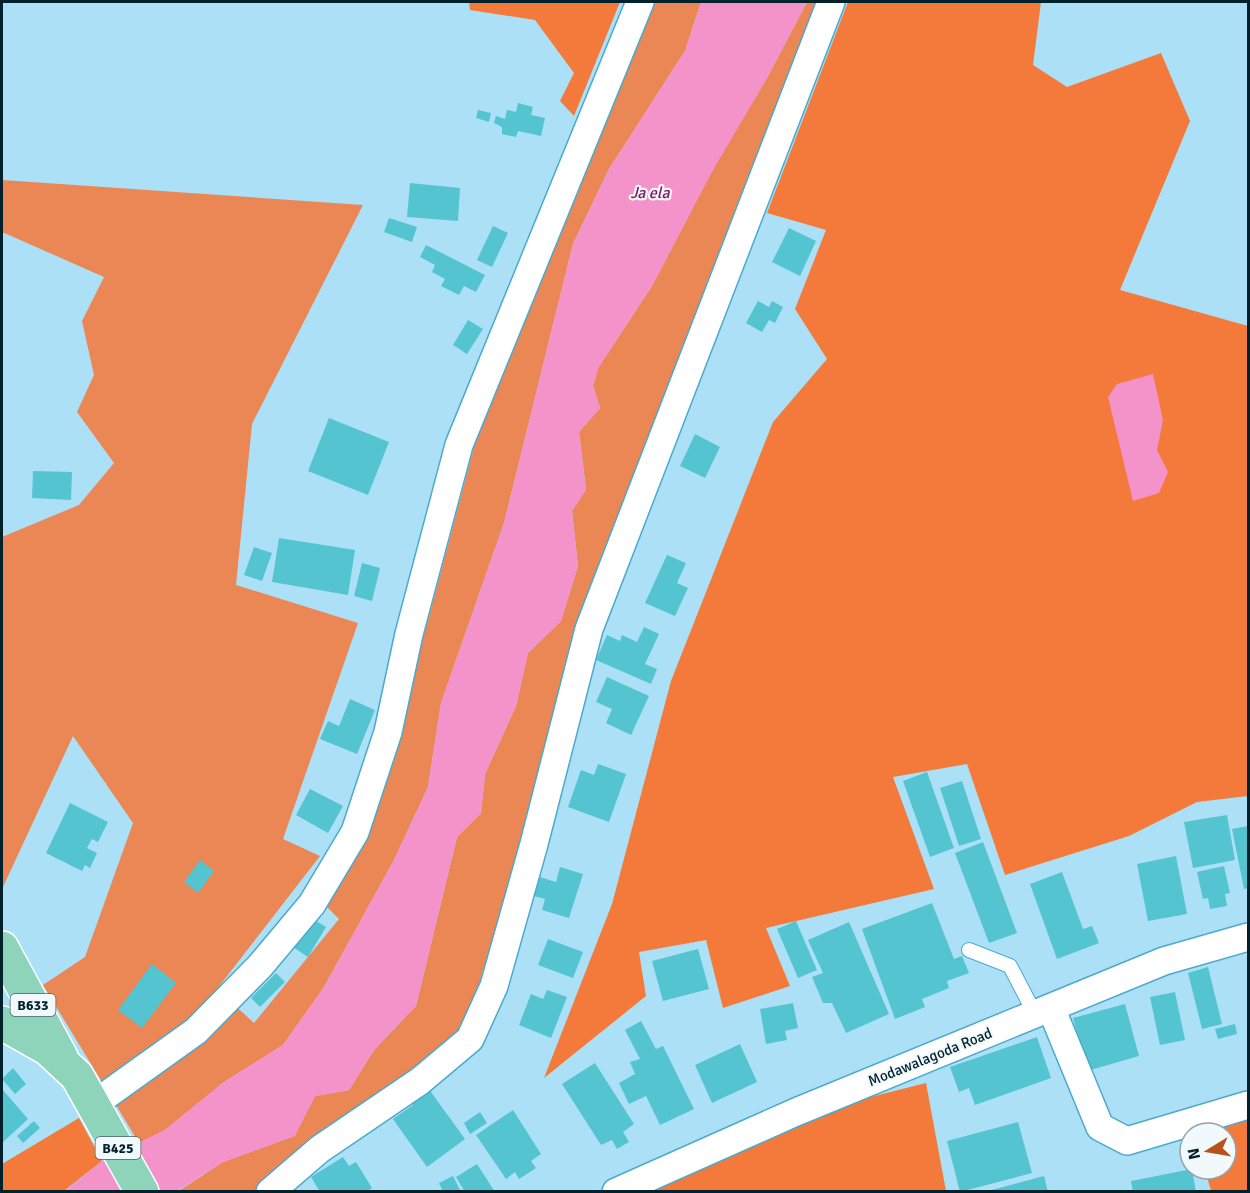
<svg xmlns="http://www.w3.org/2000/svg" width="1250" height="1193" font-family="Signika,sans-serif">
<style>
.green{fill:#eb8655}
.forest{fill:#f37a3a}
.water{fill:#f493ca}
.building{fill:#54c4d1}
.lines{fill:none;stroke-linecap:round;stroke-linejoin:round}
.lane-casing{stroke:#4baacd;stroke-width:16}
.street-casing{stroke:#4baacd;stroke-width:30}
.primary-casing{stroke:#fff;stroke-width:36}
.lane{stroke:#fff;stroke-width:14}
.street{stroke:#fff;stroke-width:27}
.primary{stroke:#8ed4bb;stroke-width:33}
.labels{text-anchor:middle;stroke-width:4.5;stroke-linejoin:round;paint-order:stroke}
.shield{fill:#f1f9fd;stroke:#4a626b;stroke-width:1.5}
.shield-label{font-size:14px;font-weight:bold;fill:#03212c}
.street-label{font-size:15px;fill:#03212c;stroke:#f1f9fd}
.water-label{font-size:16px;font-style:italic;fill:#82175e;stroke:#f1f9fd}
</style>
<rect width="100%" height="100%" fill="#ace0f6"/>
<g class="green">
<polygon points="654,2 701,2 685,51 609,169 573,244 504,523 441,703 428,787 394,860 324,987 283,1045 224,1082 165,1130 139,1143 43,985 85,957 133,823 73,736 3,887 2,884 2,537 79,505 114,463 77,412 94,375 82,321 104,277 2,232 2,180 363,205 252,424 236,585 358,623 283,839 320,856 217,989 254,1023 339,919 326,906 362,849 430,613 474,447 538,277"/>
<polygon points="807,2 821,2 521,843 474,1001 460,1037 258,1191 177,1192 223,1162 294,1136 315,1096 349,1090 374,1050 416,1006 457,837 481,813 485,774 516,706 528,653 561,621 578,566 572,511 586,489 579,432 600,408 593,386 598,368 652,286 713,169 767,78"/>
</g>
<g class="forest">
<polygon points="469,2 620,2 574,116 560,101 574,73 535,20 470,10"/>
<polygon points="848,2 1041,2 1033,65 1067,87 1161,53 1190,121 1120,290 1248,326 1248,796 1197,802 1129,836 1005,875 967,764 893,777 934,889 766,928 790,986 723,1008 706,940 639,952 646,996 544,1078 612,904 671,681 773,422 827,359 795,309 826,230 767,213"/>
<polygon points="926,1083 946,1191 650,1192 851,1102"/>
<polygon points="79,1118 102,1161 64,1191 2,1191 2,1164"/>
<polygon points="1248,1118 1248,1191 1211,1191 1205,1169 1226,1169 1226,1133 1207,1133"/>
</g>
<g class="water">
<polygon points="701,2 807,2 767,78 713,170 652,286 598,368 593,386 600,408 579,432 586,490 572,511 578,566 561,621 528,653 516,706 485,774 481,813 457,837 416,1006 374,1050 349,1090 315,1096 295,1136 223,1162 177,1191 64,1192 102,1161 165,1130 224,1082 283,1045 324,987 394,860 428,787 441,703 504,523 573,244 609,169 685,51"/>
<polygon points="1153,374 1163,420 1157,450 1168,472 1159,493 1133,501 1108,397 1117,384"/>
</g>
<g class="building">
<polygon points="518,103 533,107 531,115 545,118 541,136 518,131 516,137 502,134 502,127 494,123 496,116 505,119 507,110 516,112"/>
<polygon points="478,110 491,113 489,122 476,118"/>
<polygon points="410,183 460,188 458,221 407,217"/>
<polygon points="389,218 417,227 412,242 384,232"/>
<polygon points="493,226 508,233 492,267 477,260"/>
<polygon points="789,228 816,241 800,276 772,262"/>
<polygon points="426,245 485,275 476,292 464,286 459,295 441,286 445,279 432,272 435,265 420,257"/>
<polygon points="758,301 769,307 772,301 783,307 775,323 769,320 762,332 746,323"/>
<polygon points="468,320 483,329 467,354 453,345"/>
<polygon points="329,418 389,442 368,495 308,471"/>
<polygon points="695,434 720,447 705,478 680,466"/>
<polygon points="33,471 72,472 71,500 32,498"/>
<polygon points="279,538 355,550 348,595 272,582"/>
<polygon points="254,547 272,553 262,581 244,575"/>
<polygon points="667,555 686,563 677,583 688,588 675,616 645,603"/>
<polygon points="362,563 380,568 372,601 354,596"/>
<polygon points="644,627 659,634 645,664 657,669 651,684 596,660 607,635 620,641 622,635 637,642"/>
<polygon points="607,677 649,696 631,735 606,723 612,709 596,702"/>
<polygon points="350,699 375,710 357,754 320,739 328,721 339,726"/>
<polygon points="598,764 626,774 609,822 568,807 581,770 594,775"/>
<polygon points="927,772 954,848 930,857 903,781"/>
<polygon points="962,781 981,839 959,846 940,788"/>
<polygon points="310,789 343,806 328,833 296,815"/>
<polygon points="70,803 108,822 98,842 92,839 87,848 97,853 90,868 85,865 82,871 46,853"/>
<polygon points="1227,815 1235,860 1193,868 1184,822"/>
<polygon points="1248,826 1248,888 1244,889 1232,829"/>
<polygon points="983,842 1017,933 989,943 955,853"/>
<polygon points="1176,856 1187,914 1148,921 1137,864"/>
<polygon points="200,860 214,871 198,893 184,882"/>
<polygon points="1224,866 1230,893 1225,894 1227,906 1210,909 1208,898 1203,899 1197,872"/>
<polygon points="560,867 583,874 569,918 542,910 545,899 534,896 540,877 556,882"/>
<polygon points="1062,872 1083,929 1092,926 1099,943 1057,959 1030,884"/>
<polygon points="932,903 954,959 962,956 969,973 947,981 949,988 922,999 925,1007 895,1019 862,929"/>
<polygon points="311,918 326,927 308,957 293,947"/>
<polygon points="796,921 817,970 798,978 777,929"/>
<polygon points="849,922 889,1014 846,1033 832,1003 823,1003 812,977 823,973 808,940"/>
<polygon points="548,939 583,952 573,978 538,965"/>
<polygon points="698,949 709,989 663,1001 652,961"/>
<polygon points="152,964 176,983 142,1028 118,1010"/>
<polygon points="1208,967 1222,1024 1202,1029 1188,973"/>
<polygon points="276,973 285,982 260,1007 251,998"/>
<polygon points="547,990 567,997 551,1038 519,1025 531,994 543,999"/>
<polygon points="1175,992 1185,1040 1160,1045 1150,997"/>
<polygon points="793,1003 798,1028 785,1031 787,1040 766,1044 760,1009"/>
<polygon points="1125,1004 1139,1056 1087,1071 1073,1018"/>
<polygon points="641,1021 656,1049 663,1046 694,1109 660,1125 646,1096 629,1104 619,1083 635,1074 630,1062 640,1059 625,1030"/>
<polygon points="1235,1024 1237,1034 1218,1039 1215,1029"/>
<polygon points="1037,1037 1051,1078 975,1105 969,1088 959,1092 950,1067"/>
<polygon points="740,1044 757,1082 712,1103 695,1065"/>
<polygon points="595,1063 634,1124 623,1132 629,1142 617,1149 612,1140 601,1145 562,1084"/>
<polygon points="13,1068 26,1084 15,1094 2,1079"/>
<polygon points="428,1088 465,1139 427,1167 393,1119 413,1105 410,1101"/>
<polygon points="2,1089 28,1119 2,1143"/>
<polygon points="513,1110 541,1154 531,1161 536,1168 519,1179 515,1172 506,1179 476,1135"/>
<polygon points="480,1112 487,1123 470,1134 464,1123"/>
<polygon points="34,1121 40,1128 23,1143 17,1136"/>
<polygon points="1018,1122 1032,1173 960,1192 947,1141"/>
<polygon points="343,1157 349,1166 356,1162 372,1188 367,1192 320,1192 311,1177"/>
<polygon points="477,1164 495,1192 465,1192 456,1177"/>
<polygon points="1192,1169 1196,1192 1133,1192 1131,1181"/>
<polygon points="453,1176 461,1192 443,1192 439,1183"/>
<polygon points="1044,1176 1048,1192 988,1192 988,1191"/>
</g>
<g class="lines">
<g class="lane-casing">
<polyline id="lane" points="969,950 1010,966 1035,1014"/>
</g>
<g class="street-casing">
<g id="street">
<polyline points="1051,1008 1100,1127 1127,1141 1248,1105"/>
<polyline points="94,1104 196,1031 260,966 312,904 355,832 388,732 409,634 459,445 640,2"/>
<polyline points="270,1192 320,1149 420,1081 470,1039 494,986 534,844 589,629 831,2"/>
<polyline points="616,1192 796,1112 1164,961 1248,937"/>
</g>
</g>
<g class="primary-casing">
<g id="primary">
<polyline points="2,948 61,1057"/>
<polyline points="2,1023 48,1049 77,1076 142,1192"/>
</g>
</g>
<use href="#lane" class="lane"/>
<use href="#street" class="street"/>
<use href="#primary" class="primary"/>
</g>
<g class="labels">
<g class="shield">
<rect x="10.5" y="994" width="45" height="22" rx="4.5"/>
<rect x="95.5" y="1137" width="45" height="22" rx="4.5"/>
</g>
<g class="shield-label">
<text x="33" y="1010">B633</text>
<text x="118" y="1153">B425</text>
</g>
<g class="street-label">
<text transform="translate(930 1057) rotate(-22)" y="5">Modawalagoda Road</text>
</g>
<g class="water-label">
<text x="650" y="198">Ja ela</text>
</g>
</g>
<rect width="1250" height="1193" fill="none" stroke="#03212c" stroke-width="6"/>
<g transform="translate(1208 1151) rotate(259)"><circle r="28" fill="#f1f9fd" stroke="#92a3a9" stroke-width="1.5"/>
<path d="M0-4.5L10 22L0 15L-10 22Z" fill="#b6531b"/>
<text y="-9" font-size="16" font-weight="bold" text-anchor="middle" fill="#03212c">N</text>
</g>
</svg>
